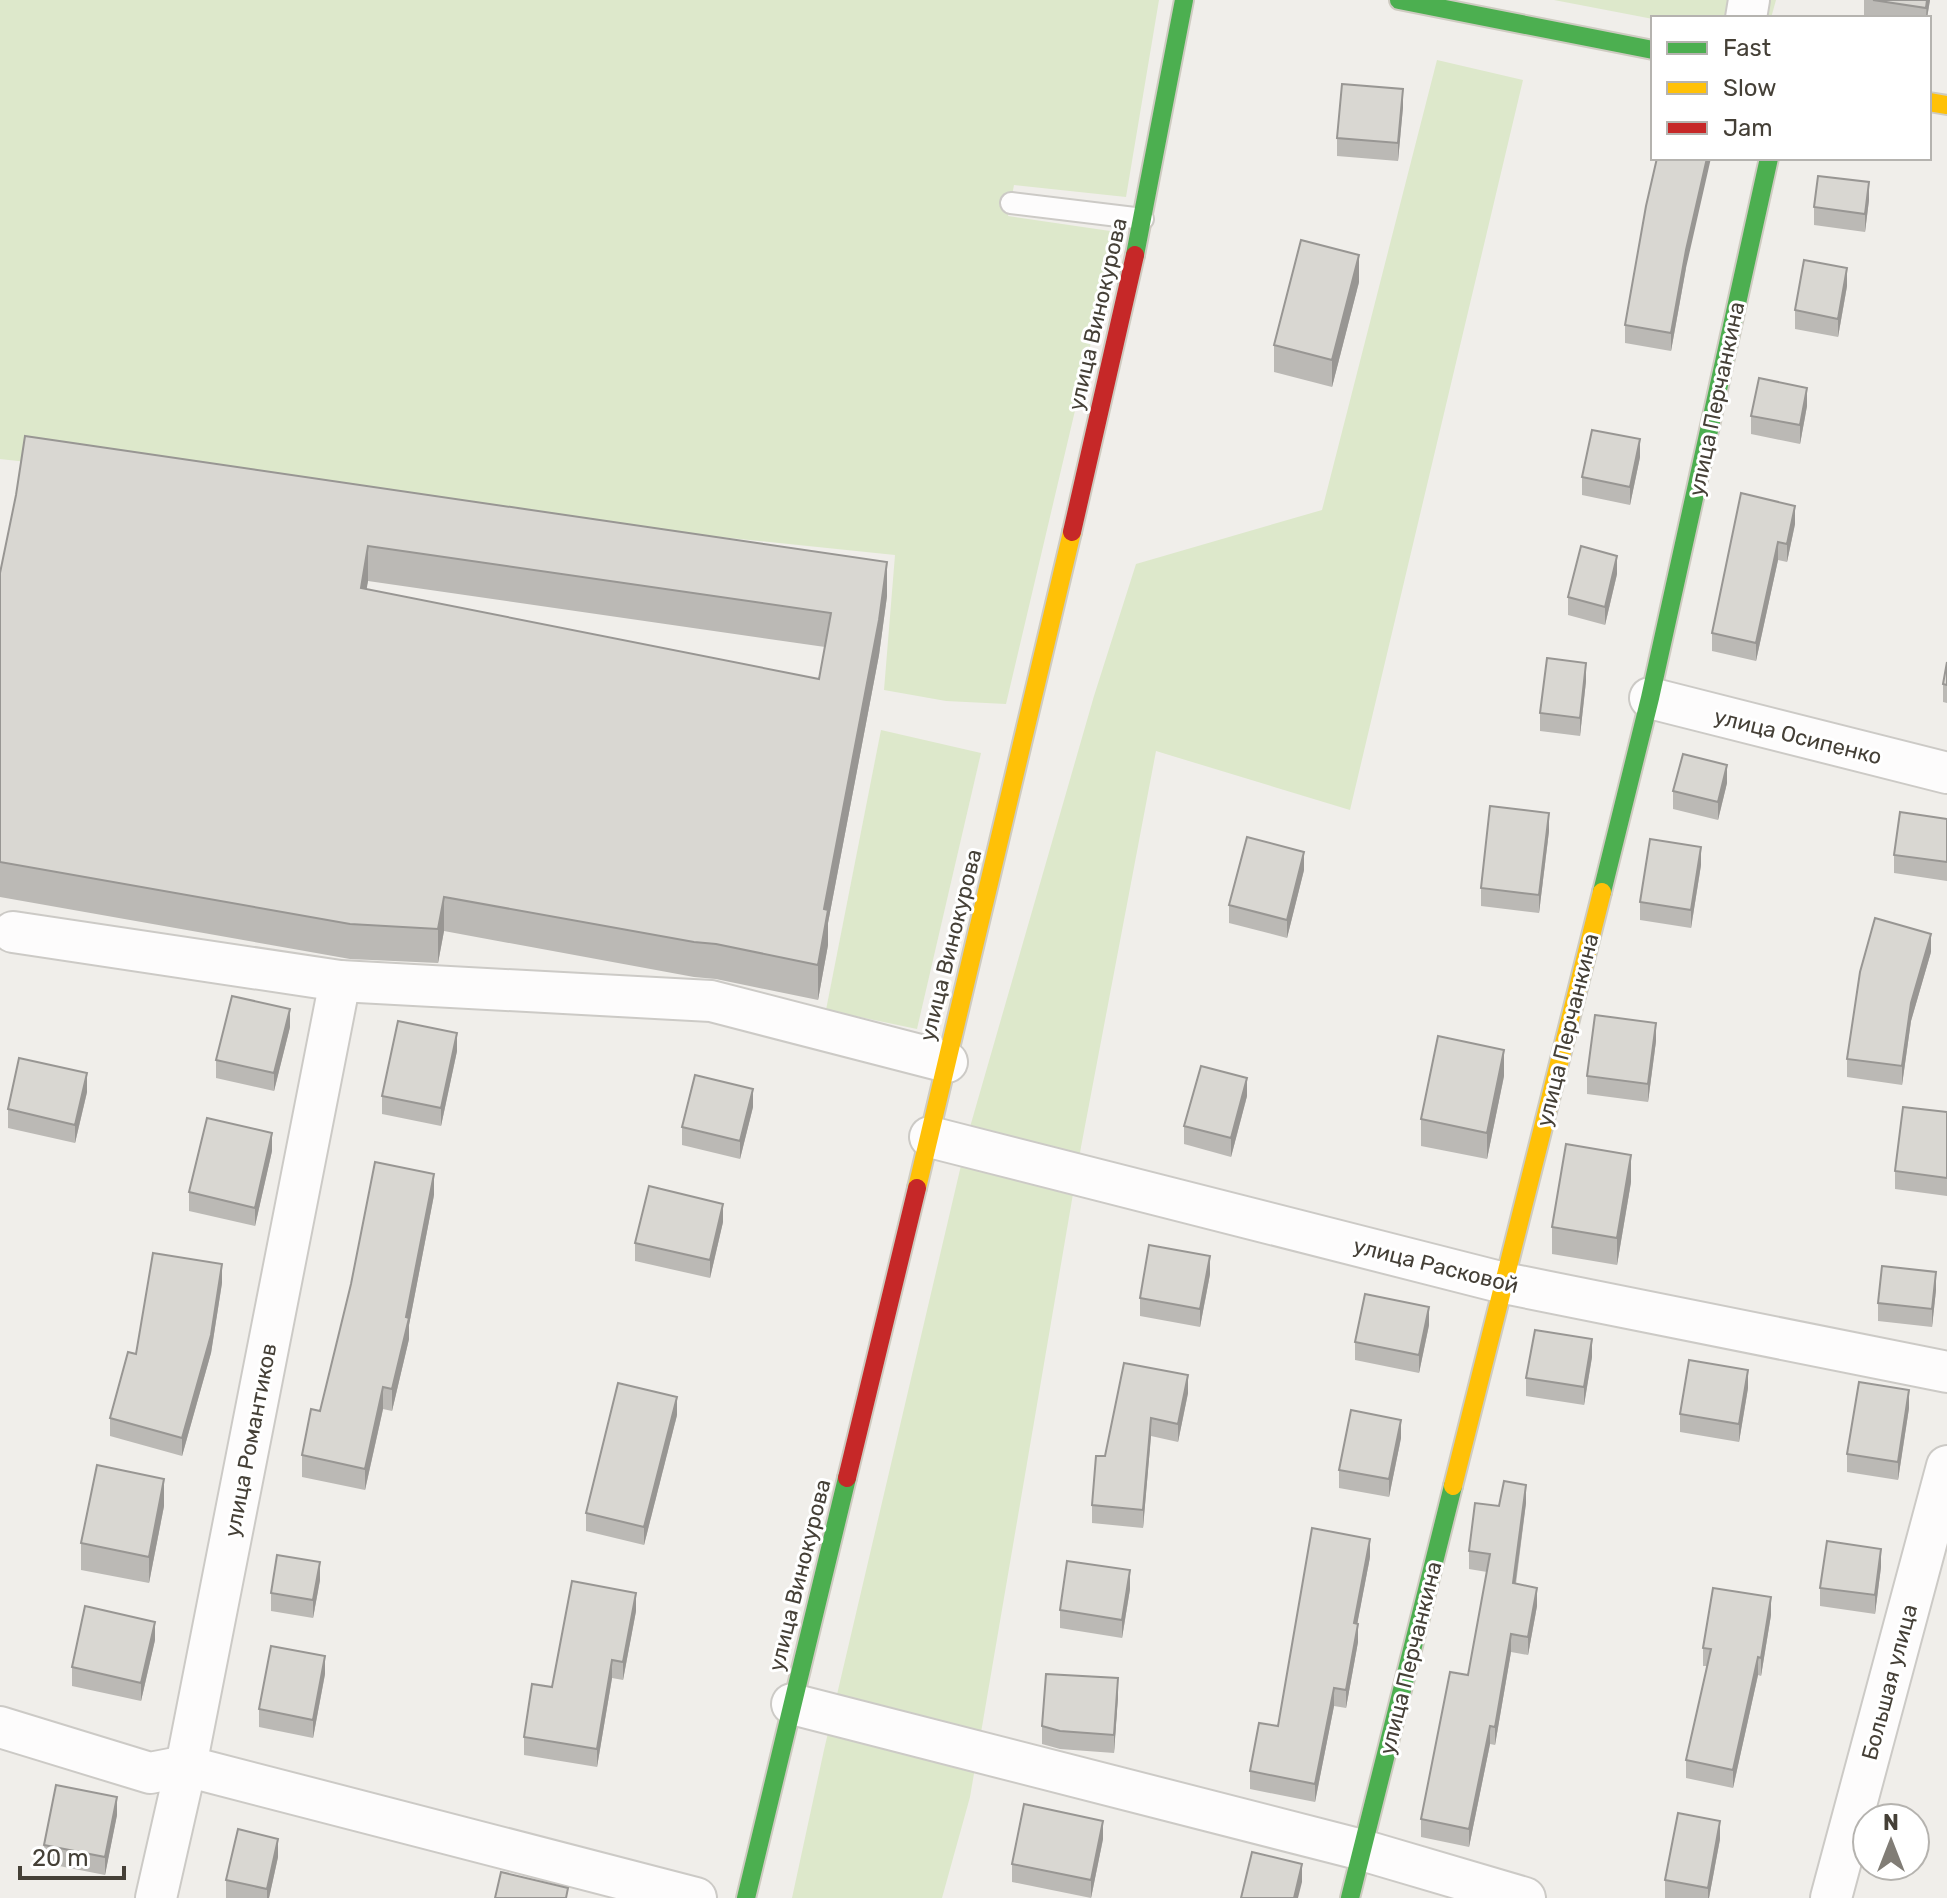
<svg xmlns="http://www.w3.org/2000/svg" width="1947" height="1898" font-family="Rubik,sans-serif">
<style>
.green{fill:#dde8cb}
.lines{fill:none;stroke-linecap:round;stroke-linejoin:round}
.lane-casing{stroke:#cccac6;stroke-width:24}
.street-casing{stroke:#cccac6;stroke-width:44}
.fast-casing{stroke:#cecbc1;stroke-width:22}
.slow-casing{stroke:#cecbc1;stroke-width:22}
.jam-casing{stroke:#cecbc1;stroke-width:22}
.lane{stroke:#fdfcfc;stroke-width:20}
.street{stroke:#fdfcfc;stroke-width:40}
.fast{stroke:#4caf50;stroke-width:18}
.slow{stroke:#ffc107;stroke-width:18}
.jam{stroke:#c62828;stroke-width:18}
.wall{fill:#bbb9b5;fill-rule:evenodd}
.shaded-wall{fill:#989693}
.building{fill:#d9d7d2;stroke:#989693;stroke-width:2;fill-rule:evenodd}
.labels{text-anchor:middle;stroke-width:6;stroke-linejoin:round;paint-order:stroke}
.street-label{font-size:22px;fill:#454037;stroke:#fff}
</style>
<rect width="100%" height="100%" fill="#f0eeea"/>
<g class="green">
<polygon points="0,0 1159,0 1126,197 1014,185 1008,216 1117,232 1006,704 946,701 884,690 895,555 467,511 0,459"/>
<polygon points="1554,0 1776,0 1771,18 1653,19"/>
<polygon points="1437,60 1523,80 1350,810 1156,751 1081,1147 970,1797 942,1898 792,1898 824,1750 970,1127 1094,696 1136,564 1322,510"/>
<polygon points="881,730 981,753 917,1029 826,1010"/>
</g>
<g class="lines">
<g class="lane-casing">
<polyline id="lane" points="1011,203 1143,219"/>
</g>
<g class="street-casing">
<g id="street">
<polyline points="1746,18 1749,0"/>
<polyline points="1650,698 1947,773"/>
<polyline points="13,932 340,981 711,1001 947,1062"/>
<polyline points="930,1137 1504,1283 1947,1372"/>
<polyline points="792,1704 1362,1850 1525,1898"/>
<polyline points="0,1727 150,1773 186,1766 696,1898"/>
<polyline points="156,1898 186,1766 340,981"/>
<polyline points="1831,1898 1947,1466"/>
</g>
</g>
<g class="fast-casing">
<g id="fast">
<polyline points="1399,0 1653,50"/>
<polyline points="1135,255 1184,0"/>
<polyline points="1602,892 1650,698 1769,158"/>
<polyline points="746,1898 847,1478"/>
<polyline points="1350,1898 1453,1486"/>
</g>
</g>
<g class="slow-casing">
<g id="slow">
<polyline points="1929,102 1947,105"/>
<polyline points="917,1188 1072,532"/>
<polyline points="1453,1486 1602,892"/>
</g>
</g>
<g class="jam-casing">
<g id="jam">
<polyline points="1072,532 1135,255"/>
<polyline points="847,1478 917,1188"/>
</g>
</g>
<use href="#lane" class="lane"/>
<use href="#street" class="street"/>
<use href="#fast" class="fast"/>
<use href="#slow" class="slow"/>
<use href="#jam" class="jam"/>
</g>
<g class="wall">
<polygon points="1864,0 1930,0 1927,18 1873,18 1864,17"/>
<polygon points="1403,107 1398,161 1337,156 1337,138"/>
<polygon points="1869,200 1865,232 1814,225 1814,207"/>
<polygon points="1686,268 1671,351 1625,343 1625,325"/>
<polygon points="1359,282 1332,387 1274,372 1274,345"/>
<polygon points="1847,286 1838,337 1795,329 1795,310"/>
<polygon points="1807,406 1800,444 1751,434 1751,416"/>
<polygon points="1640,457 1630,505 1582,495 1582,477"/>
<path d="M16,495l871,101 -8,59 -51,268v22l-10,55 -102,-21 -22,-2 -250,-46 -6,32 -88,-4 -350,-62v-324zM368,581l457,66 -6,32 -453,-90z"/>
<polygon points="1795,506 1795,524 1787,562 1778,560 1756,661 1712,651 1712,633"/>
<polygon points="1617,574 1605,625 1568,615 1568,597"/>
<polygon points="1947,662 1947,703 1943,702 1943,684"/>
<polygon points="1586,681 1580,736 1540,731 1540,713"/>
<polygon points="1727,783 1718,820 1673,809 1673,791"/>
<polygon points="1947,819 1947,881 1894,873 1894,855"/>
<polygon points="1549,831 1539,913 1481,906 1481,888"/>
<polygon points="1701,865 1691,928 1640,920 1640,902"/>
<polygon points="1304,870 1287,938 1229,923 1229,905"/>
<polygon points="1931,952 1911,1021 1902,1085 1847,1077 1847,1059"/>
<polygon points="290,1027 274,1091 216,1078 216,1060"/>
<polygon points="1656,1041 1648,1102 1587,1094 1587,1076"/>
<polygon points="457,1051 441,1126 382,1114 382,1096"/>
<polygon points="1504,1076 1487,1159 1421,1146 1421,1119"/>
<polygon points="87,1092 75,1143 8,1128 8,1109"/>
<polygon points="1247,1096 1231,1157 1184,1144 1184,1126"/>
<polygon points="753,1107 740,1159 682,1145 682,1127"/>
<polygon points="1947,1112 1947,1196 1895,1189 1895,1171"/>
<polygon points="272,1151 255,1226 189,1211 189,1192"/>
<polygon points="1631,1182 1617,1265 1552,1254 1552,1227"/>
<polygon points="434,1195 409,1325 409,1339 392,1411 383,1409 365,1490 302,1477 302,1455 320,1411"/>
<polygon points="723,1222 710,1278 635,1261 635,1243"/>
<polygon points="1210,1274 1200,1327 1140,1316 1140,1298"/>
<polygon points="222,1283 211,1353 182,1456 110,1436 110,1418 136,1354"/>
<polygon points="1936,1290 1932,1327 1878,1321 1878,1303"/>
<polygon points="1429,1325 1419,1373 1355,1360 1355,1342"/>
<polygon points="1592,1357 1584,1405 1526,1396 1526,1378"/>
<polygon points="1124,1363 1188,1393 1178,1442 1151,1436 1143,1528 1092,1523 1092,1505 1105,1456"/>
<polygon points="1748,1388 1739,1442 1680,1432 1680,1414"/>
<polygon points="1909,1408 1898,1480 1847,1472 1847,1454"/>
<polygon points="677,1415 644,1545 586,1531 586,1513"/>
<polygon points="1401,1438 1389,1497 1339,1488 1339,1470"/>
<polygon points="1526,1503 1516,1584 1537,1606 1528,1655 1511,1652 1495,1745 1490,1744 1469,1847 1421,1837 1421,1819 1468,1675 1487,1572 1469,1569 1469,1551 1499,1506"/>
<polygon points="164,1506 149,1583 81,1570 81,1543"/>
<polygon points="1370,1557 1357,1624 1358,1642 1346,1708 1334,1706 1315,1802 1250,1789 1250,1771 1278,1726"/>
<polygon points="1881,1567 1875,1614 1820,1606 1820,1588"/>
<polygon points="320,1580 313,1618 271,1611 271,1593"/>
<polygon points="1130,1589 1122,1638 1060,1628 1060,1610"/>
<polygon points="636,1611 623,1680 612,1678 597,1767 524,1755 524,1737 552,1687"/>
<polygon points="1771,1615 1761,1676 1758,1675 1733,1788 1686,1778 1686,1760 1707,1666 1703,1666 1703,1648"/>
<polygon points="155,1640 141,1701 72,1686 72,1667"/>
<polygon points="325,1674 313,1738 259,1727 259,1709"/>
<polygon points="1118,1697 1114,1753 1060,1749 1042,1744 1042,1726"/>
<polygon points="117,1815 105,1875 44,1863 44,1845"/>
<polygon points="1103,1839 1091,1898 1012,1882 1012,1864"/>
<polygon points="1720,1839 1709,1898 1665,1898 1665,1880"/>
<polygon points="278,1857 269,1898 226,1898 226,1880"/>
</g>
<g class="shaded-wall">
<polygon points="1927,0 1930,0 1927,18 1926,18"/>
<polygon points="1403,89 1403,107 1398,161 1398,143"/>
<polygon points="1707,158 1711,158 1686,268 1671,351 1671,333 1686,250"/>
<polygon points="1869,182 1869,200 1865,232 1865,214"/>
<polygon points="1359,255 1359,282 1332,387 1332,360"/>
<polygon points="1847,268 1847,286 1838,337 1838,319"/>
<polygon points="1807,388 1807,406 1800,444 1800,425"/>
<polygon points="1640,439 1640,457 1630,505 1630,487"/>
<polygon points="1795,506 1795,524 1787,562 1787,544"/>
<polygon points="1778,542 1778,560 1756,661 1756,643"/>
<polygon points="368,546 368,581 361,623 361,588"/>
<polygon points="1617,556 1617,574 1605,625 1605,607"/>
<polygon points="887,562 887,596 879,655 828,923 828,945 818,1000 818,965 824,909"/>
<polygon points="1586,663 1586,681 1580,736 1580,718"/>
<polygon points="1727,765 1727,783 1718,820 1718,802"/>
<polygon points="1549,813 1549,831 1539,913 1539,895"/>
<polygon points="1701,847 1701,865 1691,928 1691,910"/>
<polygon points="1304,852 1304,870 1287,938 1287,920"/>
<polygon points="444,897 444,931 438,963 438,929"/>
<polygon points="1931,934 1931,952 1911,1021 1902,1085 1902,1066 1911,1003"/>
<polygon points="290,1009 290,1027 274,1091 274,1073"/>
<polygon points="1656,1023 1656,1041 1648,1102 1648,1084"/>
<polygon points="457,1033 457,1051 441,1126 441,1108"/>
<polygon points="1504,1050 1504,1076 1487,1159 1487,1133"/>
<polygon points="87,1073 87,1092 75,1143 75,1125"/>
<polygon points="1247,1078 1247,1096 1231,1157 1231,1138"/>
<polygon points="753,1089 753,1107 740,1159 740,1141"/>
<polygon points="272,1133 272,1151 255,1226 255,1208"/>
<polygon points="1631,1155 1631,1182 1617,1265 1617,1238"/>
<polygon points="434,1174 434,1195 409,1325 409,1339 392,1411 392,1389"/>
<polygon points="723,1204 723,1222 710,1278 710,1260"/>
<polygon points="1210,1256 1210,1274 1200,1327 1200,1309"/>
<polygon points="222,1264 222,1283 211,1353 182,1456 182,1438"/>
<polygon points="1936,1272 1936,1290 1932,1327 1932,1309"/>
<polygon points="1429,1307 1429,1325 1419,1373 1419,1355"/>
<polygon points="1592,1339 1592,1357 1584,1405 1584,1387"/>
<polygon points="1748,1370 1748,1388 1739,1442 1739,1424"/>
<polygon points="1188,1375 1188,1393 1178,1442 1178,1424"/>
<polygon points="383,1387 383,1409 365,1490 365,1469"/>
<polygon points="1909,1390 1909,1408 1898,1480 1898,1462"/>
<polygon points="677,1397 677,1415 644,1545 644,1527"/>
<polygon points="1151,1418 1151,1436 1143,1528 1143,1510"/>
<polygon points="1401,1420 1401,1438 1389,1497 1389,1479"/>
<polygon points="164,1479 164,1506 149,1583 149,1557"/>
<polygon points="1526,1485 1526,1503 1513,1601 1513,1583"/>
<polygon points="1370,1539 1370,1557 1354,1641 1354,1623"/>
<polygon points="1881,1549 1881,1567 1875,1614 1875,1595"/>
<polygon points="320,1562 320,1580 313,1618 313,1600"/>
<polygon points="1130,1570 1130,1589 1122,1638 1122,1620"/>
<polygon points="1537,1588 1537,1606 1528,1655 1528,1637"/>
<polygon points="636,1593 636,1611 623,1680 623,1662"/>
<polygon points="1771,1597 1771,1615 1761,1676 1761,1658"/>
<polygon points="155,1622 155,1640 141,1701 141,1683"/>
<polygon points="1358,1624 1358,1642 1346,1708 1346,1690"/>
<polygon points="1511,1634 1511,1652 1495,1745 1495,1727"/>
<polygon points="325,1656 325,1674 313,1738 313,1720"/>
<polygon points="1758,1657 1758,1675 1733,1788 1733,1770"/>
<polygon points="612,1660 612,1678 597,1767 597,1749"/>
<polygon points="1118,1678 1118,1697 1114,1753 1114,1735"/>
<polygon points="1334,1688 1334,1706 1315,1802 1315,1784"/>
<polygon points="1490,1726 1490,1744 1469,1847 1469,1829"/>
<polygon points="117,1797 117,1815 105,1875 105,1857"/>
<polygon points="1103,1821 1103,1839 1091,1898 1091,1880"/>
<polygon points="1720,1821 1720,1839 1709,1898 1708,1898 1708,1888"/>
<polygon points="278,1839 278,1857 269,1898 267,1898 267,1889"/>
<polygon points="1302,1864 1302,1882 1298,1898 1294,1898"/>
</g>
<g class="building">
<polygon points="1873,0 1927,0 1926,8"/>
<polygon points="1342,84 1403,89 1398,143 1337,138"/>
<polygon points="1657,158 1707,158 1686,250 1671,333 1625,325 1646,206"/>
<polygon points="1818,176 1869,182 1865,214 1814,207"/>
<polygon points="1301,240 1359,255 1332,360 1274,345"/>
<polygon points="1804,260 1847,268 1838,319 1795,310"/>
<polygon points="1759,378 1807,388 1800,425 1751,416"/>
<polygon points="1592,430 1640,439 1630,487 1582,477"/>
<path d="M25,436l862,126 -8,58 -55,289 4,1 -10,55 -102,-21 -22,-2 -250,-45 -6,32 -88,-5 -350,-62v-289l16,-78zM368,546l463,67 -12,66 -458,-91z"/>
<polygon points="1741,493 1795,506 1787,544 1778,542 1756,643 1712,633"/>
<polygon points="1581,546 1617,556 1605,607 1568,597"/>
<polygon points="1547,658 1586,663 1580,718 1540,713"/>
<polygon points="1947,662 1947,685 1943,684"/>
<polygon points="1683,754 1727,765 1718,802 1673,791"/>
<polygon points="1490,806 1549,813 1539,895 1481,888"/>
<polygon points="1900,812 1947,819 1947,862 1894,855"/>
<polygon points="1247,837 1304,852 1287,920 1229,905"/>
<polygon points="1650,839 1701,847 1691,910 1640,902"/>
<polygon points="1875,918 1931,934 1911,1003 1902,1066 1847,1059 1860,972"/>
<polygon points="232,996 290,1009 274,1073 216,1060"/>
<polygon points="1595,1015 1656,1023 1648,1084 1587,1076"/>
<polygon points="398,1021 457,1033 441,1108 382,1096"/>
<polygon points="1438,1036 1504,1050 1487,1133 1421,1119"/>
<polygon points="19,1058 87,1073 75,1125 8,1109"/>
<polygon points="1201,1066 1247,1078 1231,1138 1184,1126"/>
<polygon points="695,1075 753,1089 740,1141 682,1127"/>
<polygon points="1903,1107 1947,1112 1947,1178 1895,1171"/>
<polygon points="207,1118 272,1133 255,1208 189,1192"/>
<polygon points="1566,1144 1631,1155 1617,1238 1552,1227"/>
<polygon points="375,1162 434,1174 406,1317 409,1318 392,1389 383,1387 365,1469 302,1455 311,1409 320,1411 351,1284"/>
<polygon points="649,1186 723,1204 710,1260 635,1243"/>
<polygon points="1149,1245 1210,1256 1200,1309 1140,1298"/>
<polygon points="153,1253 222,1264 211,1335 182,1438 110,1418 128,1352 136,1354"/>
<polygon points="1882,1266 1936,1272 1932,1309 1878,1303"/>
<polygon points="1365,1294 1429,1307 1419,1355 1355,1342"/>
<polygon points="1535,1330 1592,1339 1584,1387 1526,1378"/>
<polygon points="1689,1360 1748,1370 1739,1424 1680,1414"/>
<polygon points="1124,1363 1188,1375 1178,1424 1151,1418 1143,1510 1092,1505 1096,1456 1105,1456"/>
<polygon points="1859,1382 1909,1390 1898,1462 1847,1454"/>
<polygon points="618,1383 677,1397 644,1527 586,1513"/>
<polygon points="1351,1410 1401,1420 1389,1479 1339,1470"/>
<polygon points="97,1465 164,1479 149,1557 81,1543"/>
<polygon points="1504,1481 1526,1485 1513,1583 1537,1588 1528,1637 1511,1634 1495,1727 1490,1726 1469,1829 1421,1819 1450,1672 1468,1675 1490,1554 1469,1551 1475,1503 1499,1506"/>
<polygon points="1312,1528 1370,1539 1354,1623 1358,1624 1346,1690 1334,1688 1315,1784 1250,1771 1259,1723 1278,1726"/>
<polygon points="1827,1541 1881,1549 1875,1595 1820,1588"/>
<polygon points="277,1555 320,1562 313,1600 271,1593"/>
<polygon points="1067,1561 1130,1570 1122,1620 1060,1610"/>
<polygon points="572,1581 636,1593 623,1662 612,1660 597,1749 524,1737 532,1684 552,1687"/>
<polygon points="1713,1588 1771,1597 1761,1658 1758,1657 1733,1770 1686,1760 1711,1649 1703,1648"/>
<polygon points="85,1606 155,1622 141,1683 72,1667"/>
<polygon points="271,1646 325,1656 313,1720 259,1709"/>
<polygon points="1046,1674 1118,1678 1114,1735 1060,1731 1042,1726"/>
<polygon points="56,1785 117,1797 105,1857 44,1845"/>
<polygon points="1024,1804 1103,1821 1091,1880 1012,1864"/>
<polygon points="1678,1813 1720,1821 1708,1888 1665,1880"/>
<polygon points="238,1829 278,1839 267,1889 226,1880"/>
<polygon points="1252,1852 1302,1864 1294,1898 1241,1898"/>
<polygon points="501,1872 568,1888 566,1898 495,1898"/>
</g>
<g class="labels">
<g class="street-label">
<text transform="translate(1097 314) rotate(-77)" y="8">улица Винокурова</text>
<text transform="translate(1716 399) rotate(-78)" y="8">улица Перчанкина</text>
<text transform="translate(1798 736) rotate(14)" y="8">улица Осипенко</text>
<text transform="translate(950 945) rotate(-76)" y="8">улица Винокурова</text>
<text transform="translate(1567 1030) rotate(-76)" y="8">улица Перчанкина</text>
<text transform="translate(1436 1265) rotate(14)" y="8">улица Расковой</text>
<text transform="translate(250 1440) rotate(-79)" y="8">улица Романтиков</text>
<text transform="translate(799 1575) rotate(-76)" y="8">улица Винокурова</text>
<text transform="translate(1410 1658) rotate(-76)" y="8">улица Перчанкина</text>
<text transform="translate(1889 1682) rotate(-75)" y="8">Большая улица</text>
</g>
</g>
<rect x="1651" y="16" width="280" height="144" fill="#ffffff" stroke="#b5b3af" stroke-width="2"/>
<rect x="1667" y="42" width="40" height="12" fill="#4caf50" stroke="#b5b3af" stroke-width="2"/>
<text x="1723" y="56" font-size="24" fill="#454037">Fast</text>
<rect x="1667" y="82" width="40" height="12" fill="#ffc107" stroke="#b5b3af" stroke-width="2"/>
<text x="1723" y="96" font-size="24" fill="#454037">Slow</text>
<rect x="1667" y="122" width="40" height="12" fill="#c62828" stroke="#b5b3af" stroke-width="2"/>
<text x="1723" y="136" font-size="24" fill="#454037">Jam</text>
<g transform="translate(1891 1842)"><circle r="38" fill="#ffffff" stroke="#b5b3af" stroke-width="2"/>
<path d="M0-6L14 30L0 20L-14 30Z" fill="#817d76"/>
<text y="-12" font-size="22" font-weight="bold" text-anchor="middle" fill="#454037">N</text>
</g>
<path d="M20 1866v12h104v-12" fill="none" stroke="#454037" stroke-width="4"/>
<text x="32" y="1866" font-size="24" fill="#454037" stroke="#ffffff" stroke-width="6" paint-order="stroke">20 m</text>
</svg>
